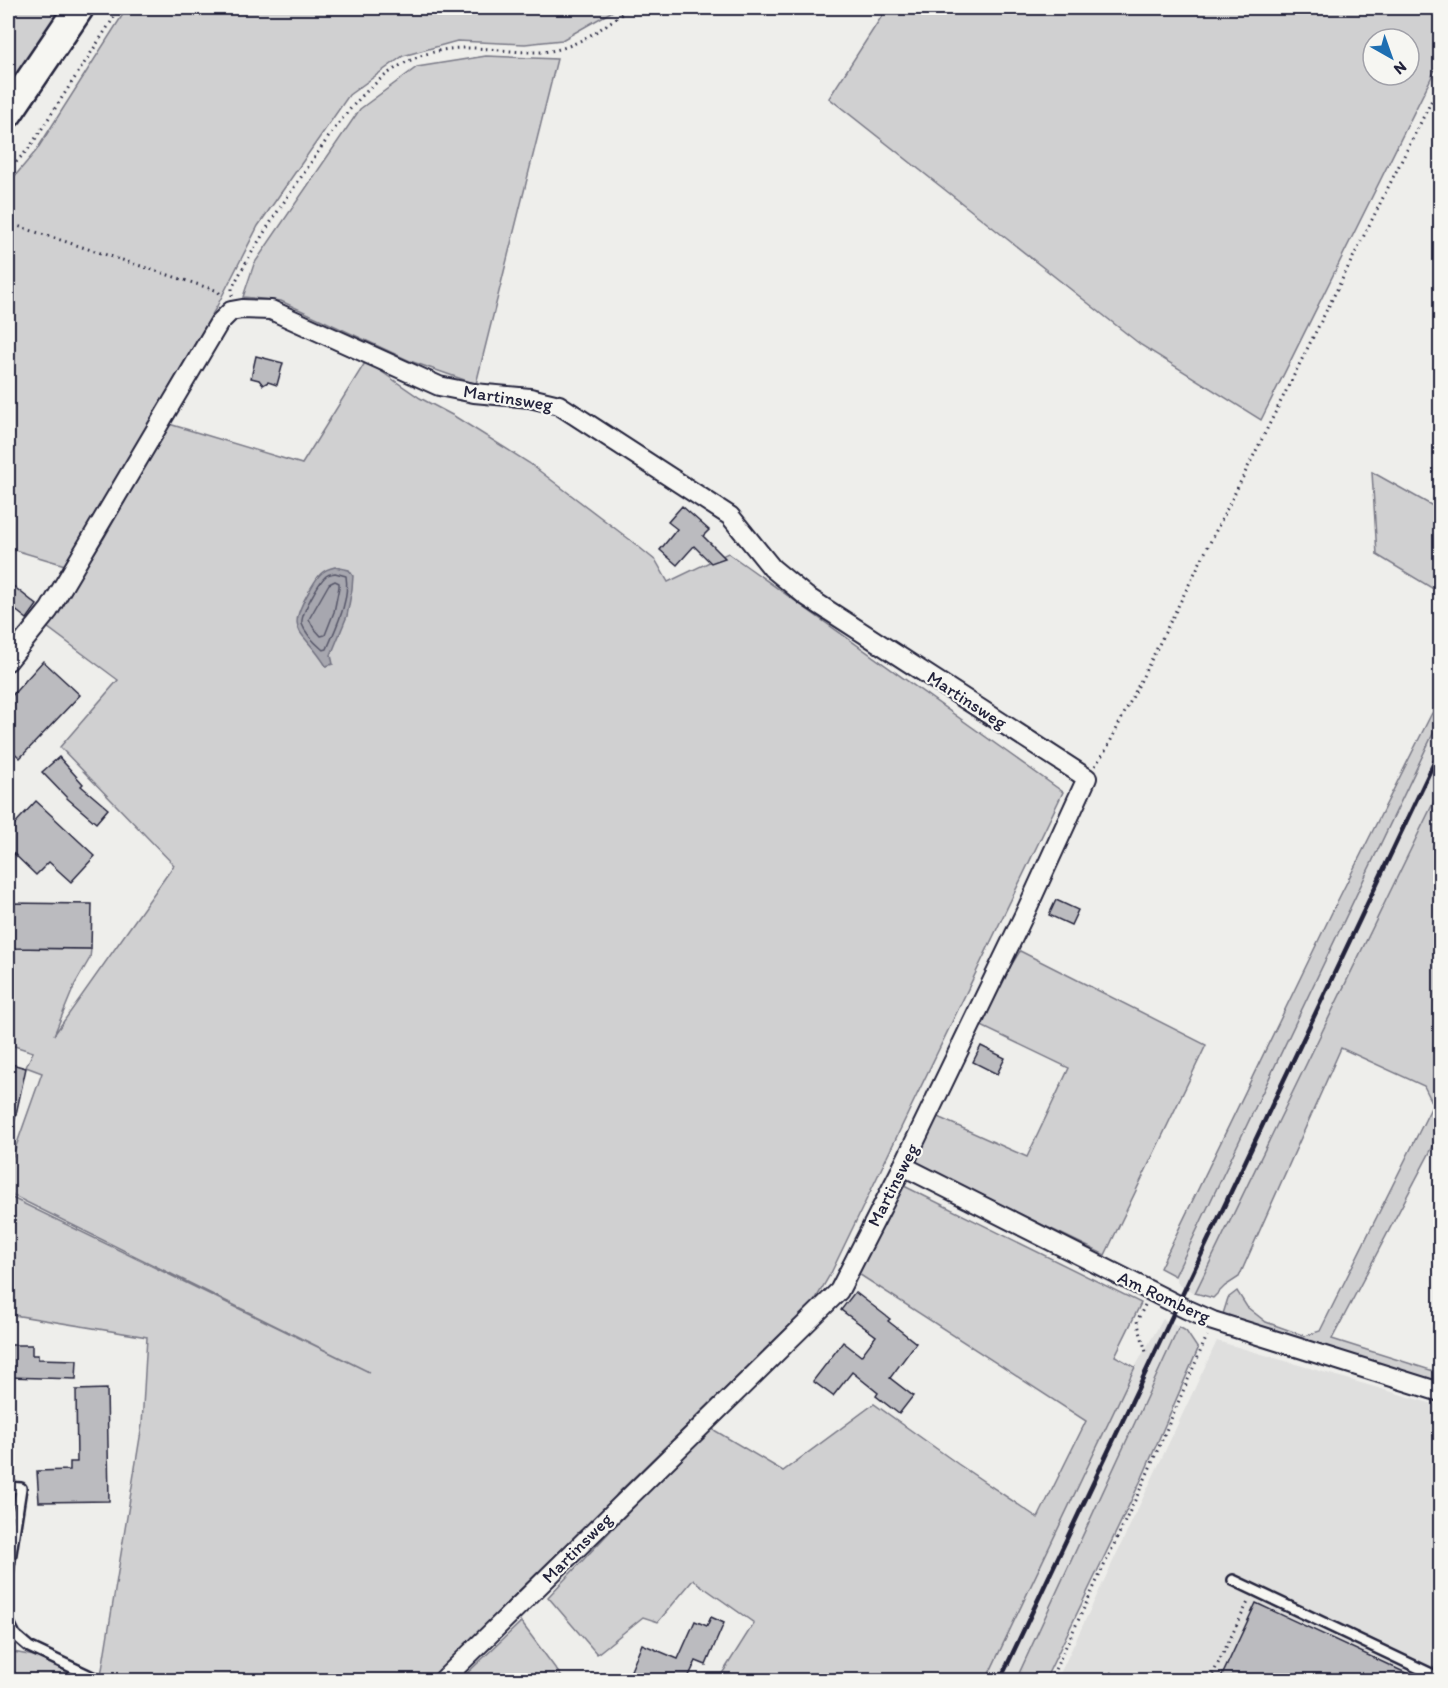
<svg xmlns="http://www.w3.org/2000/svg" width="1448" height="1688" font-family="Itim,sans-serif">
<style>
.built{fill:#dfdfde}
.green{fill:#d0d0d1;stroke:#797986;stroke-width:1.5;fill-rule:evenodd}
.water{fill:#a7a7af;stroke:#727281;stroke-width:1.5}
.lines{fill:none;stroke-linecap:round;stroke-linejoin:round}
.shore{stroke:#575769;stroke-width:1.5}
.building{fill:#bbbbbf;stroke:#22223b;stroke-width:1.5}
.service-casing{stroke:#22223b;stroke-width:14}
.minor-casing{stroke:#22223b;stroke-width:22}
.primary-casing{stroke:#22223b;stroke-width:33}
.path{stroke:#22223b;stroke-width:3;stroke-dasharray:1.5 4.5;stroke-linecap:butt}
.service{stroke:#f6f6f2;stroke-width:9}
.minor{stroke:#f6f6f2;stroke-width:18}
.primary{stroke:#f6f6f2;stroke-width:28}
.rail{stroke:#22223b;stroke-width:4.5}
.labels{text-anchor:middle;stroke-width:4.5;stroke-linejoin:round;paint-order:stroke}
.street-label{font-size:18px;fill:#22223b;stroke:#f6f6f2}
</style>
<rect width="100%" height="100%" fill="#eeeeeb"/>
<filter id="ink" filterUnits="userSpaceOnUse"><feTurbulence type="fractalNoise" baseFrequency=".0167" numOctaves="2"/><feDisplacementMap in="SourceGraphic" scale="12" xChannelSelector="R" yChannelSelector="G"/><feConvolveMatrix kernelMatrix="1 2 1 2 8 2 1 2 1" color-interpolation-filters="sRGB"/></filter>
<g filter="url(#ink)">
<g class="built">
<polygon points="1440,719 1440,789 1195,1293 1179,1285 1175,1276"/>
<polygon points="1163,1319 1179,1327 1016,1680 986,1680 1135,1367"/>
<polygon points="1217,1341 1440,1406 1440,1680 1057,1680"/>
</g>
<g class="green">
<polygon points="8,8 66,8 8,94"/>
<polygon points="127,8 618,8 562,40 525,44 457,41 403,56 349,95 258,226 216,308 65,565 8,548 8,184 36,151"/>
<path d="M887,8h553v52l-179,360 -120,-75 -312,-247zM1373,39h36v36h-36z"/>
<polygon points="486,56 557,59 476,384 410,361 281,301 243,297 254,264 360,109 417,67"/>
<polygon points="366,361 420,398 454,416 529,463 629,539 656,561 668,582 728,553 1063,792 831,1273 814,1302 617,1494 610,1506 520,1590 431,1680 110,1680 101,1676 142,1425 147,1337 8,1314 8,1196 369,1372 8,1193 8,1169 42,1073 26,1067 33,1052 8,1044 8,948 91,949 90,958 75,984 54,1035 174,865 60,747 118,680 47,627 104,538 169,424 302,464"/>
<polygon points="1372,472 1440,510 1440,593 1377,555"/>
<polygon points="1440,697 1440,719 1175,1276 1160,1268 1338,900"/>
<polygon points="1440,789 1440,1133 1332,1339 1440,1373 1440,1386 1238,1321 1223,1314 1228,1298 1237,1291 1247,1307 1266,1322 1305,1336 1320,1331 1433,1104 1424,1086 1341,1048 1239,1277 1225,1286 1213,1298 1195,1293"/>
<polygon points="1020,951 1206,1045 1105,1255 911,1161 931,1114 1027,1157 1069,1068 975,1023"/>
<polygon points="904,1186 1141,1303 1115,1356 1135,1367 986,1680 718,1680 754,1623 693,1580 658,1622 643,1617 597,1654 548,1597 709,1427 783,1471 874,1404 958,1464 1038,1518 1086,1421 854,1271"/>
<polygon points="1179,1327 1186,1331 1198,1349 1142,1478 1045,1680 1016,1680"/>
<polygon points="521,1622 564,1680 460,1680"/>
<polygon points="8,1651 55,1660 99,1680 8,1680"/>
</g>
<path class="water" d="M335,567l14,3 4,6 -1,13 -5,27 -16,39 2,9 -7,2c-24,-39 -43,-31 -15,-78 7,-12 10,-18 24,-21z"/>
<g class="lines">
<g class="shore">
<path d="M335,573l11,3c4,25 -10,51 -19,73l-4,1c-7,-6 -18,-17 -21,-26 -2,-9 17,-42 24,-48 3,-2 5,-2 9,-3z"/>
<polygon points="335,581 339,583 339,587 334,612 325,635 321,636 313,627 309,619 329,584"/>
</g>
</g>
<g class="building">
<polygon points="256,356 283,363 277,385 268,382 263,385 259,380 251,378"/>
<polygon points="682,506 709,530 703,536 725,558 711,563 694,546 677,565 660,550 677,529 668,522"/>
<polygon points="8,582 37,605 27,619 14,609 8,618"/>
<polygon points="43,661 80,695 20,758 8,747 8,700"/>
<polygon points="59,757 83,784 81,786 108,809 96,823 68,799 42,772"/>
<polygon points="36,801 95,856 71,882 49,862 36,875 8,848 8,831"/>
<polygon points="1056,900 1078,910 1071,925 1049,915"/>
<polygon points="8,903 92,904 91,949 8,948"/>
<polygon points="981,1046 1005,1058 997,1074 973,1062"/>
<polygon points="8,1063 26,1068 13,1128 8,1127"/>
<polygon points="855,1292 890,1319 888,1321 916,1343 890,1378 913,1396 899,1414 876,1396 878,1393 852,1372 833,1396 813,1381 843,1342 861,1356 876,1336 841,1310"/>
<polygon points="8,1345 32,1345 32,1355 38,1355 38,1359 77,1360 76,1379 8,1377"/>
<polygon points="107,1389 109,1501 39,1502 37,1471 70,1470 70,1462 77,1462 76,1390"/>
<polygon points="1256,1603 1421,1680 1220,1680"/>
<polygon points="711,1617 724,1623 706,1665 696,1661 687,1680 647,1680 630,1673 642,1644 678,1659 695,1621 707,1626"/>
</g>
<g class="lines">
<g class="service-casing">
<g id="service">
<polyline points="8,1487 21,1488 8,1573"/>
<polyline points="1233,1580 1440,1678"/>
<polyline points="8,1621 15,1635 29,1647 99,1680"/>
</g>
</g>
<g class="minor-casing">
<g id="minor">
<polyline points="8,661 49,610 219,323 231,311 242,309 271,310 439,386 474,393 530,398 559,405 730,516 772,568 806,596 1087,778 1026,911 903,1166 839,1291 443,1680"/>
<polyline points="903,1166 1186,1309 1213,1321 1440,1392"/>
</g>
</g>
<g class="primary-casing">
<polyline id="primary" points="8,113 79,8"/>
</g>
<g class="path">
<polyline points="8,171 30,147 120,8"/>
<polyline points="8,223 218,291 222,297"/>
<path d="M232,296v-8c21,-40 46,-78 72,-115 25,-37 51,-78 89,-103 15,-10 32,-17 50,-20 32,-6 63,3 95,2 35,0 65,-25 92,-44"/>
<polyline points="1095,766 1108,746 1440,84"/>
<polyline points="1145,1305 1137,1321 1146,1352"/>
<polyline points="1110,1673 1127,1680"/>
<polyline points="1050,1680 1145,1479 1207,1336"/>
<polyline points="1210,1680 1249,1600"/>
</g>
<use href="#service" class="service"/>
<use href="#minor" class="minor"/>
<use href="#primary" class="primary"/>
<polyline class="rail" points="1000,1680 1440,750"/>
</g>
</g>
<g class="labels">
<g class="street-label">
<text transform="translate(508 398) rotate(9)" y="6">Martinsweg</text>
<text transform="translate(967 700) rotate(33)" y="6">Martinsweg</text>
<text transform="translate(893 1185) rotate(-63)" y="6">Martinsweg</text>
<text transform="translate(1164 1297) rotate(25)" y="6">Am Romberg</text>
<text transform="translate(577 1548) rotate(-45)" y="6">Martinsweg</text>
</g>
</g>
<rect width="1448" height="1688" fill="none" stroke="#f6f6f2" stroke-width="30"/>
<rect x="15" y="15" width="1418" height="1658" fill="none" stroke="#22223b" stroke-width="2" filter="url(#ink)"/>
<g transform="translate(1391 57) rotate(140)"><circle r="28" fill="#f6f6f2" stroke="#a1a1a9" stroke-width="1.5"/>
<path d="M0-4.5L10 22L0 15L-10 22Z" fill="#1f6fb2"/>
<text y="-9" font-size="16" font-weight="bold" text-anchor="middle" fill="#22223b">N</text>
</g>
</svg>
